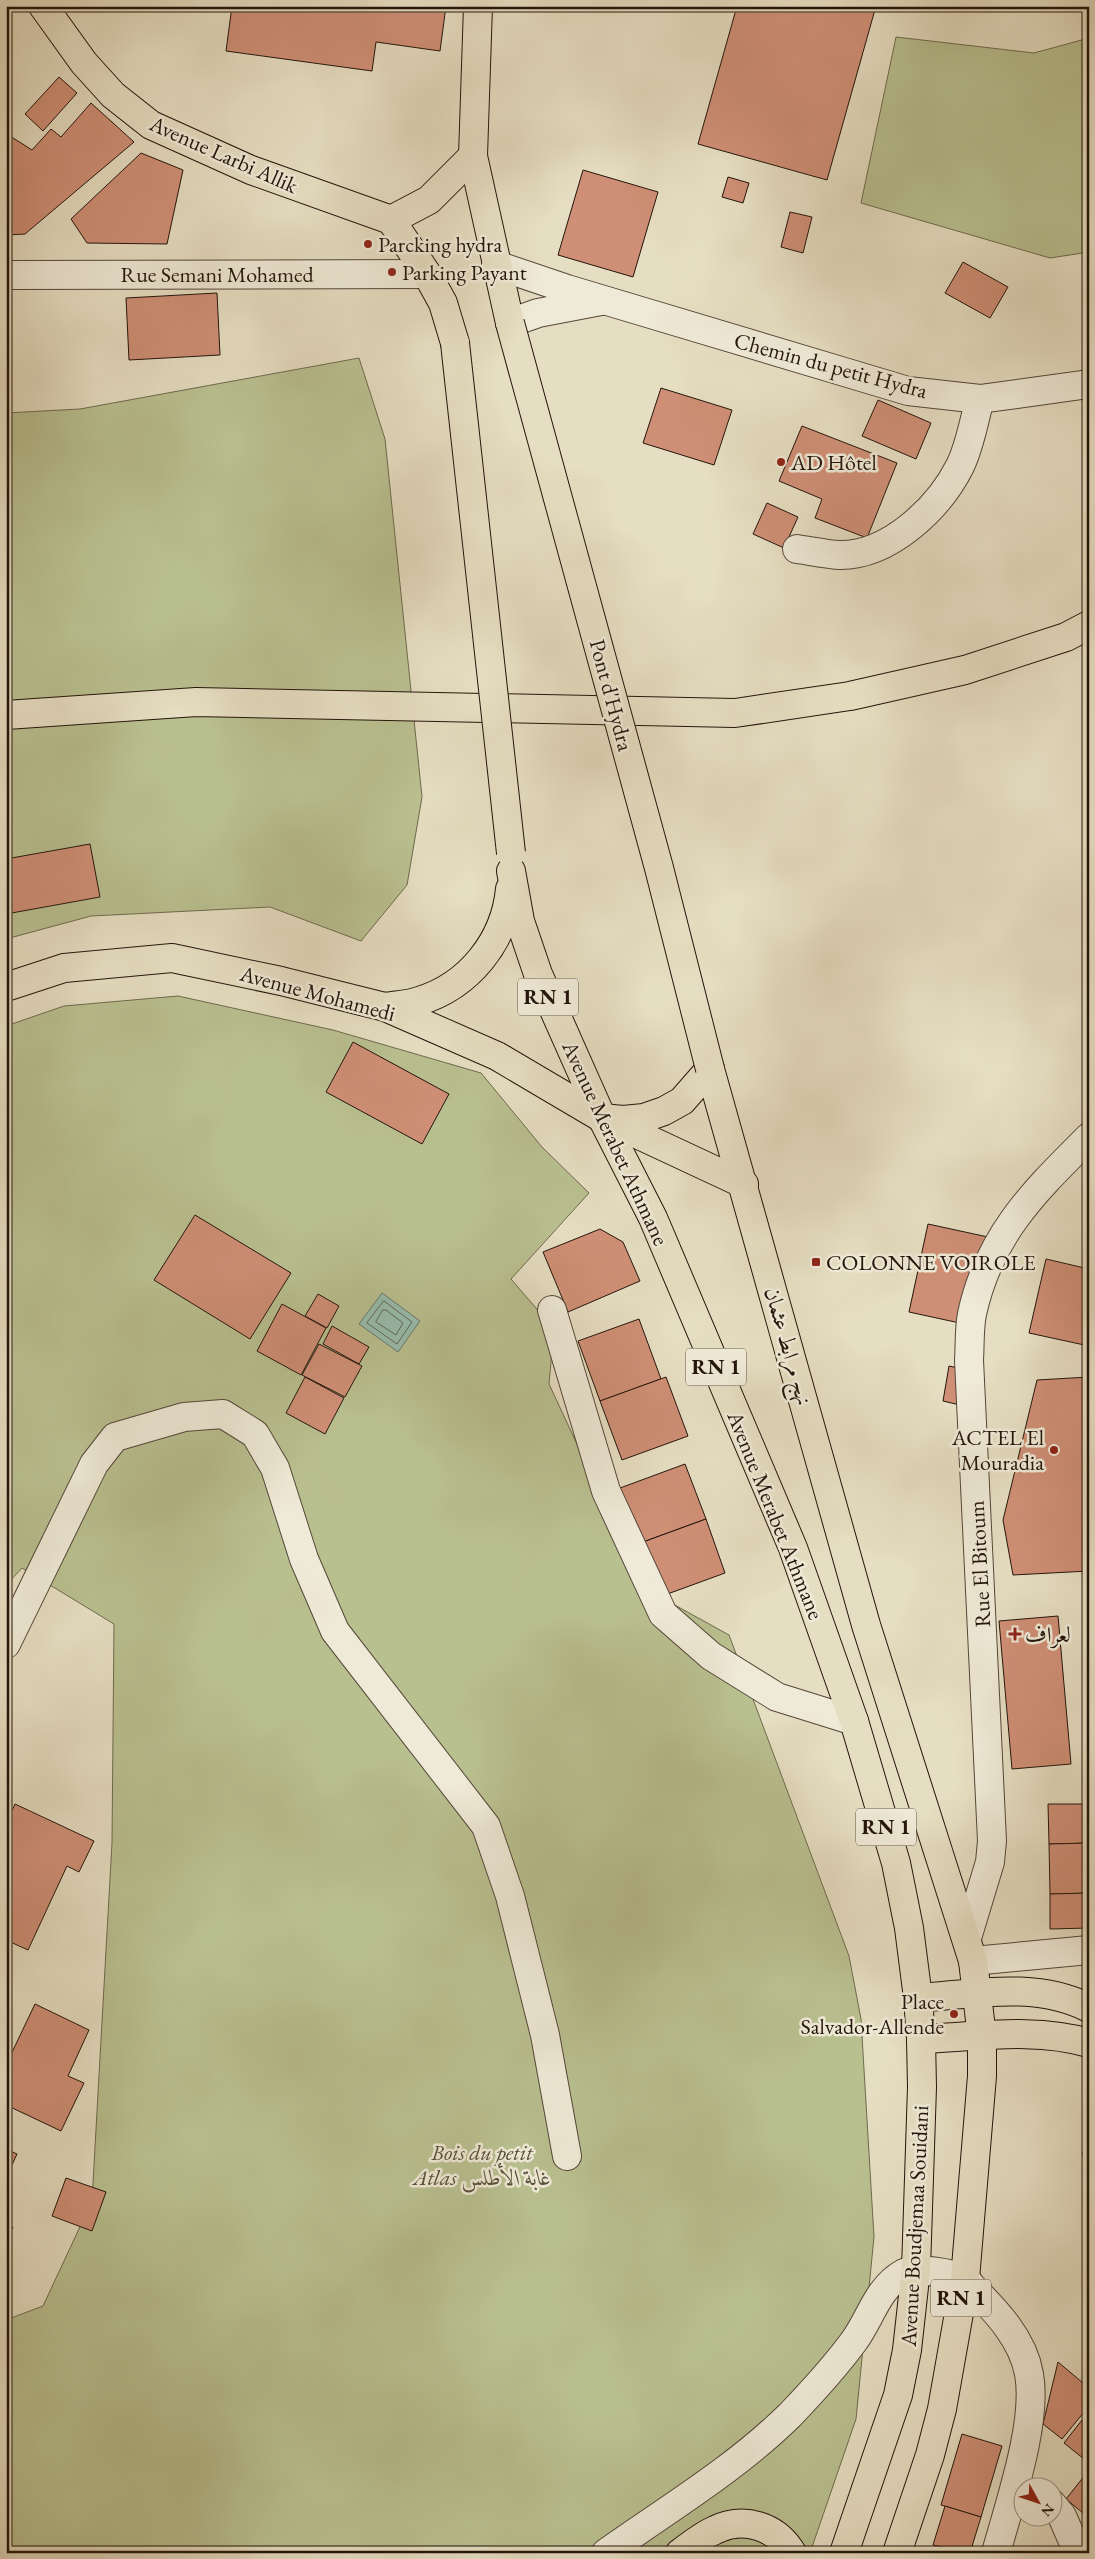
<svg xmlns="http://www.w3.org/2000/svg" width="1095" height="2559" font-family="'EB Garamond',Amiri,serif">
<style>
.green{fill:#b9c090;stroke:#6e6a4e}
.water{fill:#97bdad;stroke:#69796c}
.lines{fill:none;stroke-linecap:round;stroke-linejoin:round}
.shore{stroke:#5d685c;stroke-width:1}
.building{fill:#cf8f76;stroke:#23140b}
.minor-casing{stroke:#544639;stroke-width:30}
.major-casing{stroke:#23140b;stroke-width:30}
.minor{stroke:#efead7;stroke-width:28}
.major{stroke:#e6dec2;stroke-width:28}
.major-bridge-casing{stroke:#23140b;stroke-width:30;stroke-linecap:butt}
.major-bridge{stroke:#e6dec2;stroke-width:28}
.poi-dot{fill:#8f2418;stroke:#efead7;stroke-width:2}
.labels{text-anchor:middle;stroke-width:5;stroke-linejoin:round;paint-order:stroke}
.shield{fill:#efead7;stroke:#605448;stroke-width:1}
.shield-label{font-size:21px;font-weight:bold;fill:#23140b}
.street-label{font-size:22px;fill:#23140b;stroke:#efead7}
.poi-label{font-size:22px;fill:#23140b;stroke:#efead7;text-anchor:start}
.park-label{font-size:22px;font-style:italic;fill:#58503a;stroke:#efead7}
</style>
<rect width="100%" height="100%" fill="#e6dec2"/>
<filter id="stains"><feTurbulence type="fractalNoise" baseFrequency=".004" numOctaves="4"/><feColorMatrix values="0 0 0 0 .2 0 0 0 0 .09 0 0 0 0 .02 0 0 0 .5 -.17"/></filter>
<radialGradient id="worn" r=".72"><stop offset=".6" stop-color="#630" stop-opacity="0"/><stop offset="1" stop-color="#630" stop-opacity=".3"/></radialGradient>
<g class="green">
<polygon points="896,37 1034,53 1089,38 1089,252 1050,258 861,203"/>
<polygon points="359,358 385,439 422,797 407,885 361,941 270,907 91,916 6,939 6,413 80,409"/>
<polygon points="178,996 333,1030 481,1073 542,1147 589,1193 511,1279 554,1329 549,1384 644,1588 729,1635 849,1956 861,2019 874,2237 856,2419 810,2553 6,2553 6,2320 43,2306 92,2201 112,1843 114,1624 22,1568 6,1585 6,1026 64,1006"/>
</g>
<polygon class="water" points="382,1293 420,1321 398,1352 359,1324"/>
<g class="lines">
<g class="shore">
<polygon points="384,1301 412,1322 397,1344 367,1323"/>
<polygon points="383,1310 386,1310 403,1323 396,1335 376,1322"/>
</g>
</g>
<g class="building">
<polygon points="232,6 446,6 440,51 376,42 372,71 226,51"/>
<polygon points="737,6 876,6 827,180 698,144"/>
<polygon points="59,77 77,93 43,131 25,114"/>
<polygon points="91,103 134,142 25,234 6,235 6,140 10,136 32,150 51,129 61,137"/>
<polygon points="141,153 183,170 167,244 87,243 71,219"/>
<polygon points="583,170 658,192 633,277 558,255"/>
<polygon points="728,177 749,183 743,203 722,197"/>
<polygon points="790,212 812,217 803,253 781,247"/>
<polygon points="963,262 1008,287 990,318 945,293"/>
<polygon points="217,293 220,355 129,360 126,298"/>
<polygon points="661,388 732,410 714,465 643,443"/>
<polygon points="878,400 931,423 916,459 862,436"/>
<polygon points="802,426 897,463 867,538 815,518 822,499 779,481"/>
<polygon points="767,503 798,517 784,548 753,534"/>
<polygon points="90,844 100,897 6,914 6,859"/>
<polygon points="353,1042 449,1094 422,1144 326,1092"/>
<polygon points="195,1215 291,1273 250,1339 154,1280"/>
<polygon points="928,1224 988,1237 969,1325 909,1312"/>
<polygon points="600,1229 623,1242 640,1281 568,1312 543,1252"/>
<polygon points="1046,1259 1089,1269 1089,1346 1029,1333"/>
<polygon points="318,1294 339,1306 327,1328 305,1316"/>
<polygon points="282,1304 326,1328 301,1375 257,1351"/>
<polygon points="639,1319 661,1379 600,1401 578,1341"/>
<polygon points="332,1326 369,1347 359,1364 323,1344"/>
<polygon points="319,1344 362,1366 345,1397 302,1375"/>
<polygon points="949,1366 967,1370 960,1405 943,1401"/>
<polygon points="305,1377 344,1398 325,1434 286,1413"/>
<polygon points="666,1377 688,1436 622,1460 600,1401"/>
<polygon points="1089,1377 1089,1571 1013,1575 1003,1520 1037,1380"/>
<polygon points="685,1464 706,1519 643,1542 620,1488"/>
<polygon points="706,1519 725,1573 662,1596 643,1542"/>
<polygon points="1058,1616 1071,1764 1012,1769 999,1621"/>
<polygon points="15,1804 94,1841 79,1872 67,1866 28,1950 6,1940 6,1824"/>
<polygon points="1048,1804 1089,1804 1089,1843 1049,1844"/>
<polygon points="1089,1843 1089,1893 1050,1894 1049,1844"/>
<polygon points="1089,1893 1089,1928 1050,1929 1050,1894"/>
<polygon points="35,2004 89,2030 68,2076 84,2083 61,2131 6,2105 6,2065"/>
<polygon points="1089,2144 1089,2159 1082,2154"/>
<polygon points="6,2149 17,2154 6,2178"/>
<polygon points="66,2178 106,2192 92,2231 52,2216"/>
<polygon points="6,2224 13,2227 6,2241"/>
<polygon points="1058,2362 1089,2388 1089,2406 1062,2439 1043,2424"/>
<polygon points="1082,2420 1089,2426 1089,2463 1064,2443"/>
<polygon points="962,2434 1002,2446 981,2517 941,2505"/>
<polygon points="1089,2470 1089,2518 1066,2499"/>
<polygon points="945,2506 981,2517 970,2553 933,2545"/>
</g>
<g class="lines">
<g class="minor-casing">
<g id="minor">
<polyline points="496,265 567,289 908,391 980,399 1089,384"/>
<polyline points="6,275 427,274"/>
<polyline points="510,323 538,313 601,301"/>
<path d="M797,549c14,2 28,5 42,6 50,1 100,-47 121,-89 10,-20 14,-46 20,-67"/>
<polyline points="552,1310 606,1491 663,1614 711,1656 777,1697 854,1721"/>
<polyline points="6,1644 94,1464 115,1437 184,1417 223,1414 255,1434 275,1468 304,1559 335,1631 486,1826 510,1896 545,2035 567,2156"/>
<path d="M967,1938l23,-76 2,-21 -23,-481c1,-15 0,-31 3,-46 17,-79 62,-122 117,-177"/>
<polyline points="973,1961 1089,1950"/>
<polyline points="1052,2504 1062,2516 1078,2553"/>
<path d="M606,2553c62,-44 129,-84 184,-138 22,-23 45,-48 64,-74 17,-23 23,-53 50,-68 11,-6 48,0 60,6 3,1 6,5 8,8 24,24 51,52 57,87 9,48 -20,131 -33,179"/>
</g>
</g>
<g class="major-casing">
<g id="major">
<polyline points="43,6 84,63 113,95 151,125 251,170 391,220"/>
<polyline points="478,6 473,156 510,323"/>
<polyline points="391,220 427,274 443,303 455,343"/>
<polyline points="391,220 429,200 473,156"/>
<polyline points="6,715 196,702 735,713 850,696 965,670 1066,637 1089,625"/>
<polyline points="511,871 520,921 538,974 602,1118 653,1218 793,1548 854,1721 896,1863 909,1928 918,1998 921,2039 922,2087 916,2269 907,2350 898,2395 844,2553"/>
<polyline points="6,987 64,968 172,958 281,981 385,1007 497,1056 602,1118 623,1120 644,1118 664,1111 682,1101 710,1069"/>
<path d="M385,1007c11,-2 23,-2 34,-6 50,-15 86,-60 91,-112"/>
<polyline points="710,1069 866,1625 973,1961 982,2037 982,2076 965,2279 942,2409 930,2455 897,2553"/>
<polyline points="609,1121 744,1184"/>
<path d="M918,1998c58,-4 117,-17 171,10"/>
<path d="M921,2039c55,-2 114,-12 168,4"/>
<path d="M680,2553c11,-8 23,-18 35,-23 29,-14 61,-4 77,23"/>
</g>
</g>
<use href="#minor" class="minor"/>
<use href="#major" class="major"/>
<g class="major-bridge-casing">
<g id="major-bridge">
<polyline points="510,323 659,868 710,1069"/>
<polyline points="455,343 511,853"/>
</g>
</g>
<use href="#major-bridge" class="major-bridge"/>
</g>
<g class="poi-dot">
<circle cx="368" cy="244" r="5"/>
<circle cx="392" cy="272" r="5"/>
<circle cx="781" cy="462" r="5"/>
<rect x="811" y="1257" width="10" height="10" rx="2.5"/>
<circle cx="1054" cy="1450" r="5"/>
<path d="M1012.5 1626.5h5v5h5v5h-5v5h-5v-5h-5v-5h5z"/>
<circle cx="954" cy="2014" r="5"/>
</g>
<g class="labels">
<g class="shield">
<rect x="518" y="978.5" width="60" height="37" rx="4"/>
<rect x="686" y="1348.5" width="60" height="37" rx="4"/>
<rect x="856" y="1808.5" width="60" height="37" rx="4"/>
<rect x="931" y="2279.5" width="60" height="37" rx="4"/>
</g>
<g class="shield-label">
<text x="548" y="1004">RN 1</text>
<text x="716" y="1374">RN 1</text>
<text x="886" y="1834">RN 1</text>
<text x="961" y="2305">RN 1</text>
</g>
<g class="street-label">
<text transform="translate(224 154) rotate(24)" y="8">Avenue Larbi Allik</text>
<text x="217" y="282">Rue Semani Mohamed</text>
<text transform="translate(831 365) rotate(15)" y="8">Chemin du petit Hydra</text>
<text transform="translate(612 695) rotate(75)" y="8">Pont d'Hydra</text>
<text transform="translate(318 993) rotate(15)" y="8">Avenue Mohamedi</text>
<text transform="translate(616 1143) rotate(65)" y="8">Avenue Merabet Athmane</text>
<text transform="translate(789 1346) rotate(74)" y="8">نهج مرابط عثمان</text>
<text transform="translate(776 1515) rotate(68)" y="8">Avenue Merabet Athmane</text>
<text transform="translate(979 1564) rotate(-93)" y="8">Rue El Bitoum</text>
<text transform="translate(914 2226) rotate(-87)" y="8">Avenue Boudjemaa Souidani</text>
</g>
<g class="poi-label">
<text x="378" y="252">Parcking hydra</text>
<text x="402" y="280">Parking Payant</text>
<text x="791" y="470">AD Hôtel</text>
<text x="826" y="1270">COLONNE VOIROLE</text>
<text x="1044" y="1445" text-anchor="end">ACTEL El<tspan x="1044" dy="25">Mouradia</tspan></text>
<text x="1025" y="1642">لعراف</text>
<text x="944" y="2009" text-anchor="end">Place<tspan x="944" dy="25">Salvador-Allende</tspan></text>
</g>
<g class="park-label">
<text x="482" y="2160">Bois du petit<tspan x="482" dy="25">Atlas غابة الأطلس</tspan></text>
</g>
</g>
<rect width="1095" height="2559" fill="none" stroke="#e6dec2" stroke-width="25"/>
<rect x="8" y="8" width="1080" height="2544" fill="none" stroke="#23140b" stroke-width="2.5"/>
<rect x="12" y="12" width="1070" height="2534" fill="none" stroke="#23140b"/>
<g transform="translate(1038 2502) rotate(130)"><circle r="24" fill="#efead7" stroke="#9d9485"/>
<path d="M0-4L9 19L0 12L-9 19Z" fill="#8f2418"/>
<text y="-8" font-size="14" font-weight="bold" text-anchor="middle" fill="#23140b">N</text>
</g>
<rect width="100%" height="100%" filter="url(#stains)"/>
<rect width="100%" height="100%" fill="url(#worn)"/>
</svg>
